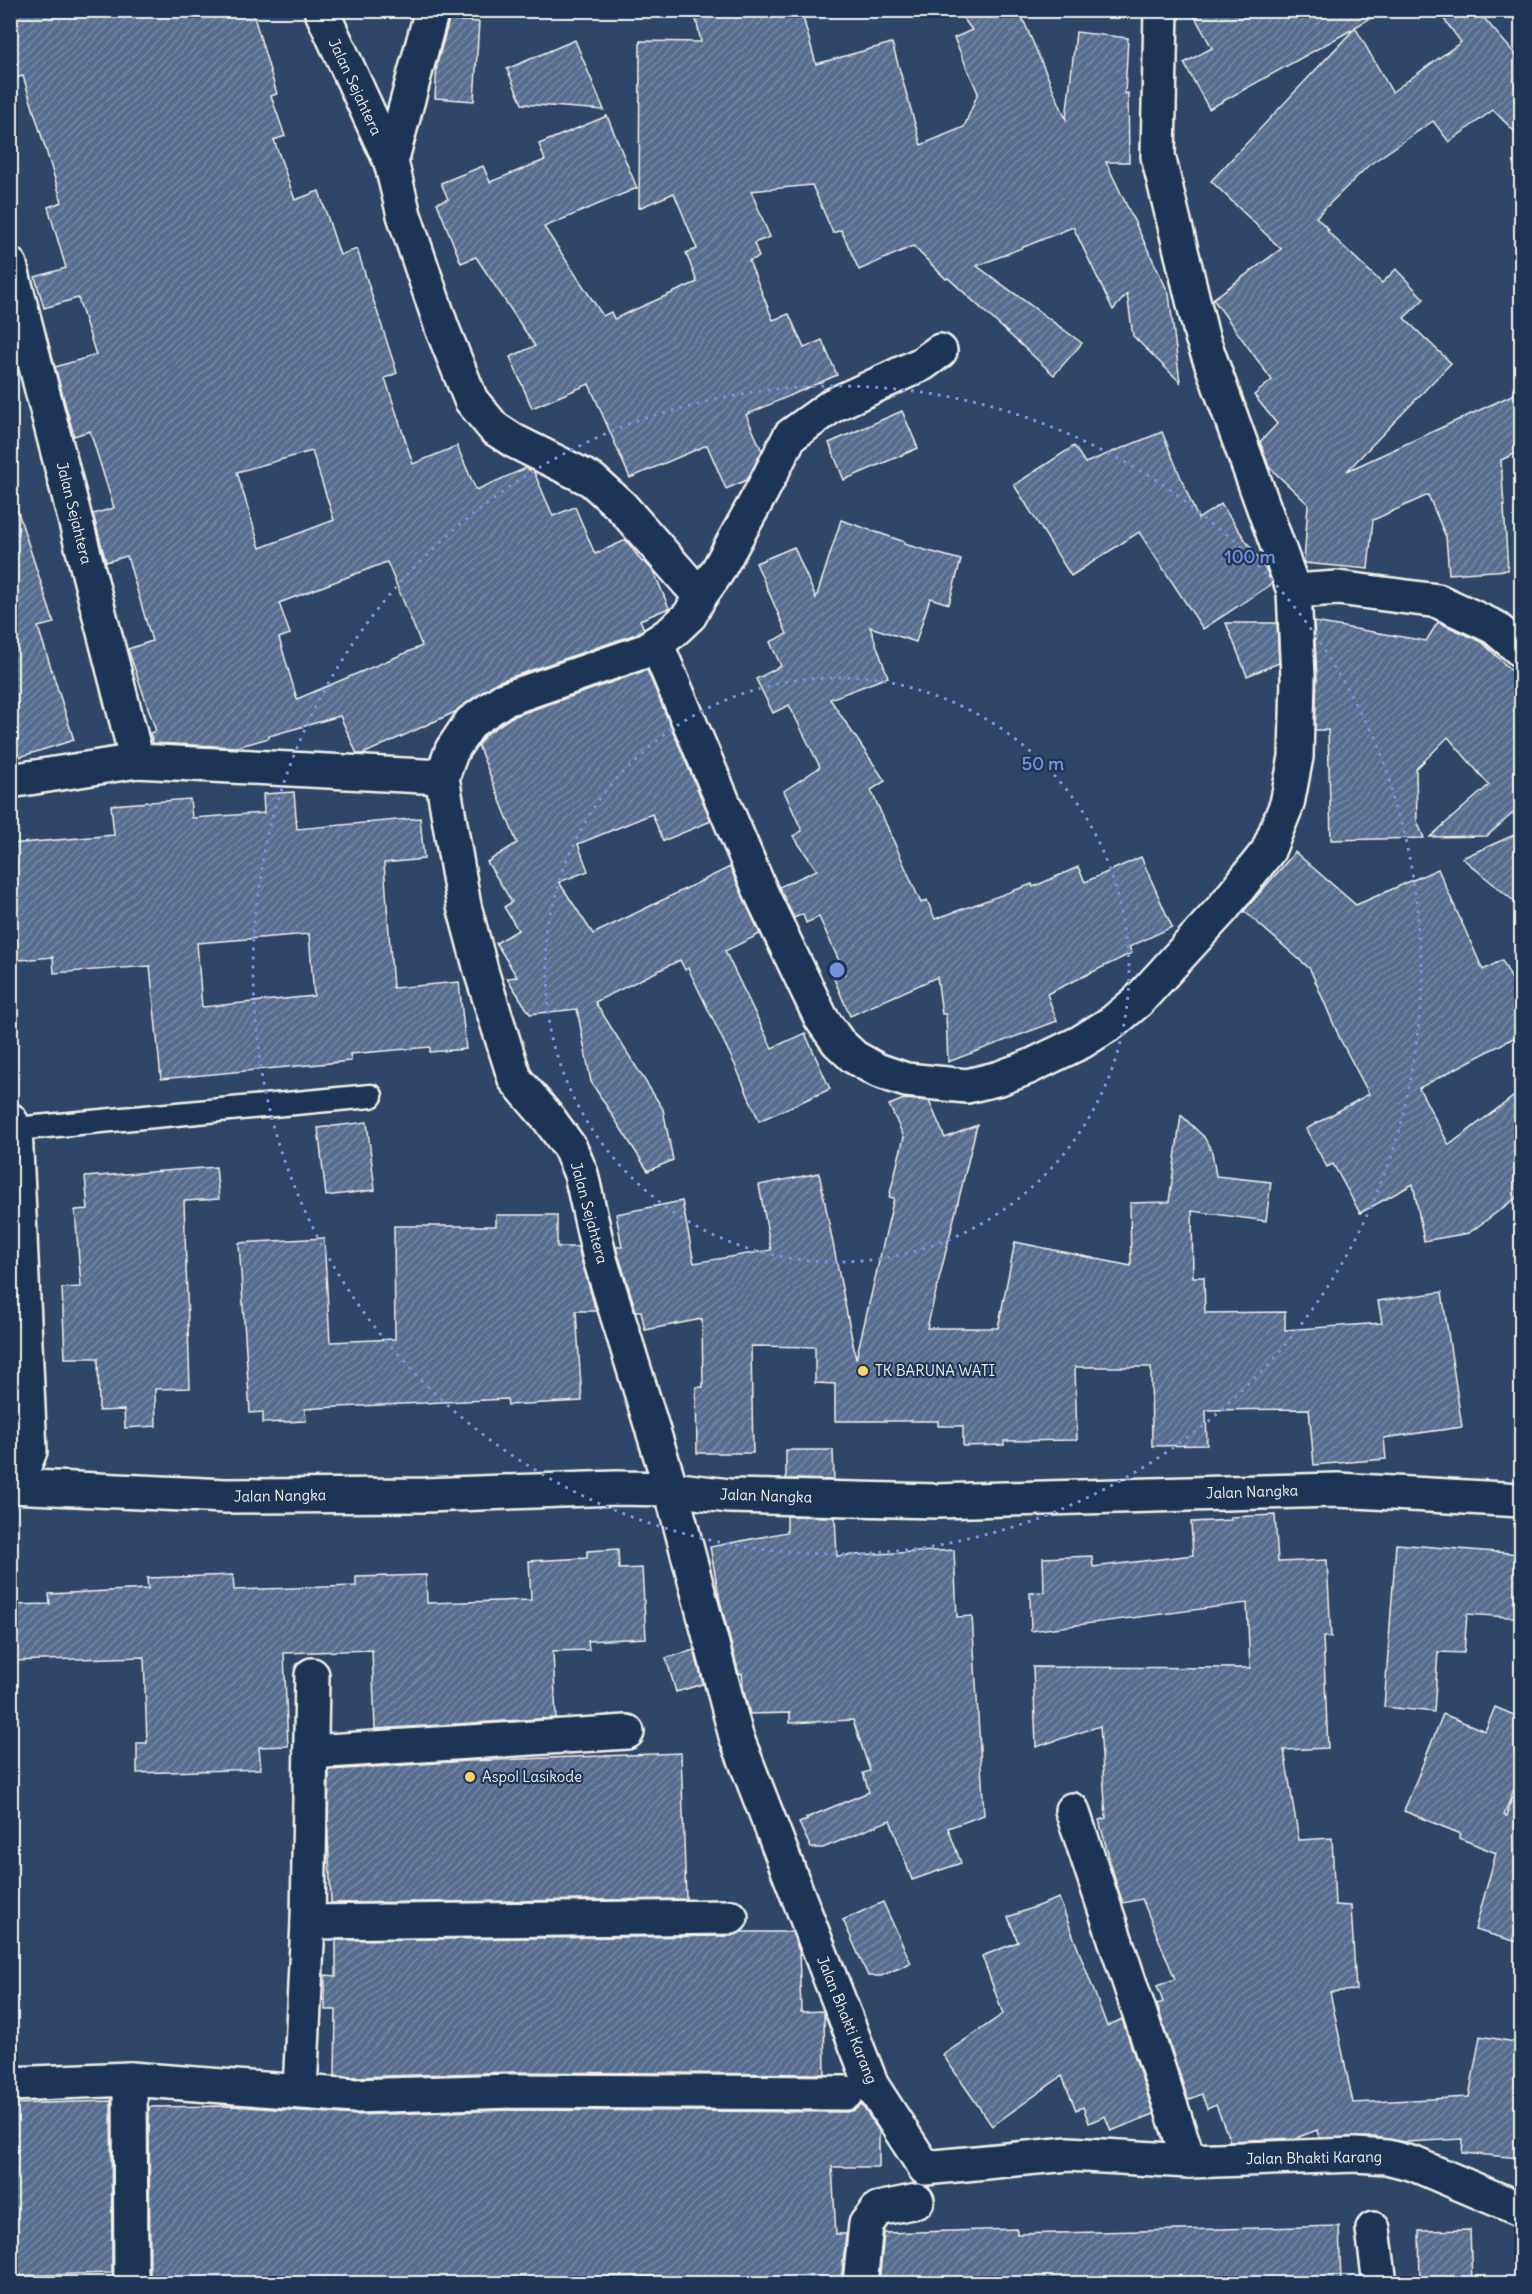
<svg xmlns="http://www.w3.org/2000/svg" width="1532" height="2294" font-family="Delius,sans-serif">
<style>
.building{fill:url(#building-hatch);stroke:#f4f1e8;stroke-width:1.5;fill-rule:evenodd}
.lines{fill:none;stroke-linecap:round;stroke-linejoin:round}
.lane-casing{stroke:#f4f1e8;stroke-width:27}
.street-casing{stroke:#f4f1e8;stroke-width:38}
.secondary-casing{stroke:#f4f1e8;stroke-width:38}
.lane{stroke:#1d3557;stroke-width:22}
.street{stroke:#1d3557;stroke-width:33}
.secondary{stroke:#1d3557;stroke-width:33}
.ring{fill:none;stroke:#738fde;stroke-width:3;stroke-dasharray:3 6}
.poi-dot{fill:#ffd166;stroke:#1d3557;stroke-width:2}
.labels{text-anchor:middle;stroke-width:4.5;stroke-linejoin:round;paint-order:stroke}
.street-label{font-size:15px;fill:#f4f1e8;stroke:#1d3557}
.poi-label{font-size:15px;fill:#f4f1e8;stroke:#1d3557;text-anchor:start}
.centre{fill:#738fde;stroke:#1d3557;stroke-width:3}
.ring-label{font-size:18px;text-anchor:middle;font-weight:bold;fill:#738fde;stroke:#1d3557;stroke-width:4.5;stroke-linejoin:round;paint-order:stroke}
</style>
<defs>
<pattern id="building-hatch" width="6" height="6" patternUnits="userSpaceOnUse" patternTransform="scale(1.5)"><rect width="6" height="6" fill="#576d90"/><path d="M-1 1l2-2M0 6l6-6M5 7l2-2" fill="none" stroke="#7889a5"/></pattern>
</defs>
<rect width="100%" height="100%" fill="#2e4668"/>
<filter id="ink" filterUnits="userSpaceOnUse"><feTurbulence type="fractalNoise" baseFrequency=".0167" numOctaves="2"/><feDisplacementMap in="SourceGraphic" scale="12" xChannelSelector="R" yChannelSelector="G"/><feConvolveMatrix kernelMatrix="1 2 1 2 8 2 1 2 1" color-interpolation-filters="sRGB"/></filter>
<g filter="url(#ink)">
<g class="building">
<path d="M10,10h242l25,84 -6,2 14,40 -11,4 21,60 24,-9 21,64 17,-6 40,124 -12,5 28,86 44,-18 19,44 50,-22 8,4 19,44 22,-9 20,47 31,-14 16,22 2,-1 10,11 15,36 -29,12 4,9 -8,5 -139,48 -42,30 -92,42h-6l-17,-38 -71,20v2l-32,9 -84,-4 -3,-10 6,-2 -28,-82 24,-8 -25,-85 -21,6 -13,-48 21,-6 -24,-77 -16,5 -19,-69 41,-12 -18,-57 -34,10 -9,-31 31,-9 -18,-61 14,-5 -39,-126 -8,2 -5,-16zM312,451l22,69 -74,28 -23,-76zM387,562l35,84 -125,53 -18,-61 11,-4 -11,-31z"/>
<polygon points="694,10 801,10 816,64 892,43 921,145 964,127 978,93 954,38 972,30 957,10 1019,10 1066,119 1076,32 1128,38 1125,94 1128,93 1129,162 1106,162 1169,294 1180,382 1133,336 1127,294 1113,310 1073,227 977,266 1082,343 1054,375 948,278 946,279 913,246 859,270 841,230 833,233 812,185 751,191 770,237 754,243 759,257 749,261 773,320 789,314 804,348 822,340 837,375 746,415 762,451 747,480 726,489 707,445 630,478 589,384 532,408 510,357 535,346 476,257 461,263 437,203 448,199 441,183 483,166 490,182 545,160 539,144 607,116 637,188 544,227 603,316 611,312 614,319 697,282 686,253 697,249 674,193 639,208 640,41 701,42"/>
<polygon points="1191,10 1385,10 1355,27 1392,92 1461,42 1437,10 1477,10 1521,61 1521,138 1493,110 1449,142 1433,121 1369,165 1316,217 1329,230 1327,231 1382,283 1396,269 1424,299 1404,318 1451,363 1347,471 1521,391 1521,451 1501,460 1508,570 1449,574 1446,537 1428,495 1373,520 1368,569 1304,563 1308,504 1269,467 1260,442 1277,424 1254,395 1272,380 1213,299 1281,249 1211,181 1355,28 1209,109 1184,63 1212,48"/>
<polygon points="449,20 479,22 474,101 435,98 437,64"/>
<polygon points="575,40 604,110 522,104 507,69"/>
<polygon points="902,411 918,448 844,480 829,443"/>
<polygon points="1162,432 1198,519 1221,504 1266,570 1272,584 1203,629 1139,532 1071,576 1014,485 1074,446 1085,463"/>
<polygon points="17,509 54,623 38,627 74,740 10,760 10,510"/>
<polygon points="841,520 905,542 904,544 961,560 949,604 930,598 916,642 870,627 888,677 830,699 885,781 871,790 921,903 927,900 935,919 1032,884 1033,887 1078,867 1085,882 1141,857 1172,927 1129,947 1132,953 1047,994 1057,1021 948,1062 946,1014 942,1014 937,977 850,1016 834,979 845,974 819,917 806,923 803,914 794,918 779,887 817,870 793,836 802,831 784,791 820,767 789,705 773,713 756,679 781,666 770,642 787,634 756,563 794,547 816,598"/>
<polygon points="1314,622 1426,641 1438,622 1482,642 1521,680 1521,823 1513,813 1487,836 1430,837 1489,785 1448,737 1416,769 1417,821 1424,838 1331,840 1328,730 1315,730 1317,677"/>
<polygon points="1226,623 1277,623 1279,663 1247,676"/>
<polygon points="647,670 711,821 663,841 652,814 578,844 588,871 559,882 593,934 730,867 760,934 725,951 772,1048 805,1033 830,1089 759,1121 735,1065 688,968 685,970 680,960 595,1002 663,1109 673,1160 648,1171 591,1082 577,1009 530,1014 507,978 517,977 496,943 518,930 504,907 512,902 487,862 517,843 478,745 485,735 512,717"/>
<path d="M294,792l3,37 123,-11 4,41 -40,4 9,125 66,-6 7,67 -36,3v-5l-80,7 1,7 -190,18 -11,-113 -96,7 -1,-16 -43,4v-117l104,-9 -3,-30 79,-6 2,19 72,-5 -1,-19zM309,934l5,62 -112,11 -5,-64z"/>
<polygon points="1521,832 1521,907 1462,858"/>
<polygon points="1295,852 1356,905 1438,869 1483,970 1502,960 1521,997 1521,1034 1419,1088 1449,1145 1521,1091 1521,1194 1469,1233 1424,1241 1413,1184 1360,1213 1333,1164 1327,1167 1306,1129 1369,1094 1340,1039 1310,969 1244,911"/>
<polygon points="904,1099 929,1101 945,1138 977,1125 927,1328 998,1328 1015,1242 1131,1266 1130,1203 1169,1202 1181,1115 1204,1137 1212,1152 1216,1176 1271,1182 1266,1221 1192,1211 1193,1277 1204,1277 1205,1313 1285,1312 1285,1330 1382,1323 1378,1301 1442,1292 1462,1427 1384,1438 1386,1459 1314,1465 1309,1409 1206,1410 1207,1445 1152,1446 1151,1367 1075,1367 1077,1440 1004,1441 1004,1445 963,1446 963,1426 938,1426 938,1421 835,1421 835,1384 815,1383 815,1347 751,1346 753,1453 697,1453 696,1387 703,1387 702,1319 645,1330 641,1311 636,1311 618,1254 616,1247 622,1247 616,1214 682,1201 694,1263 771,1250 759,1185 819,1173 856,1359 894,1198 889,1197 904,1137 889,1105"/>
<polygon points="367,1122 375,1190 326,1196 318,1128"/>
<polygon points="216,1167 219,1199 184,1201 190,1388 155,1389 156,1426 125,1428 124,1410 99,1411 98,1358 65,1358 62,1288 81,1287 75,1210 88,1209 85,1177"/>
<polygon points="496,1215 557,1215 557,1247 578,1247 596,1311 576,1311 582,1401 508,1405 507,1399 318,1408 305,1409 306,1421 263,1423 263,1412 250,1413 239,1243 324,1238 330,1342 395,1339 394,1226 496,1226"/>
<polygon points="786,1450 833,1450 834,1480 786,1479"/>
<polygon points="1275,1515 1278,1562 1327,1560 1331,1637 1323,1637 1328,1748 1284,1750 1299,1840 1332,1838 1335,1905 1351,1906 1356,1990 1330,1992 1353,2103 1469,2097 1480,2036 1521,2043 1521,2158 1462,2153 1463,2139 1405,2142 1375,2137 1319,2138 1317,2130 1296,2138 1230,2141 1216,2105 1207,2109 1202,2094 1188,2100 1157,2005 1163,2002 1157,1986 1175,1979 1142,1899 1123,1903 1116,1883 1099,1820 1106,1818 1100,1726 1036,1747 1033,1667 1250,1668 1247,1603 1031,1631 1030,1593 1044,1592 1043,1558 1092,1556 1093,1567 1193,1555 1191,1522 1231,1520 1231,1517"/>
<polygon points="787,1516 835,1517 837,1556 954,1550 957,1617 972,1616 984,1815 948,1828 961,1863 912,1880 890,1820 823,1848 811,1848 799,1823 807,1820 806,1818 869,1792 863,1773 870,1771 853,1720 790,1723 790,1713 750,1714 743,1688 742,1673 739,1674 720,1601 710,1547 787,1532"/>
<polygon points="1396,1544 1521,1554 1521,1618 1467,1614 1464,1653 1438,1652 1434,1712 1384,1707"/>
<polygon points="618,1549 619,1569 642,1568 646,1638 588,1641 589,1650 553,1651 556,1718 375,1729 372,1650 284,1653 288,1746 259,1747 261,1769 137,1773 137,1743 147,1743 144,1657 10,1661 10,1605 50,1604 49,1594 148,1589 147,1578 233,1575 234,1590 356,1586 356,1577 426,1575 427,1603 531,1600 529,1561 587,1558 587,1551"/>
<polygon points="694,1650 703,1684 676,1692 666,1658"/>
<polygon points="1495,1707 1521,1718 1521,1772 1504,1815 1507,1816 1512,1797 1521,1798 1521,1943 1475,1930 1496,1853 1459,1838 1461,1834 1404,1811 1443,1714 1485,1731"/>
<polygon points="681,1753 686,1899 331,1903 328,1833 329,1770 467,1761"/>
<polygon points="1059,1898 1107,2026 1122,2019 1154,2114 1111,2131 1105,2116 1089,2123 1083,2107 1076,2110 1062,2076 992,2126 943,2055 1003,2014 982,1956 1018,1942 1008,1917"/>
<polygon points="883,1902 911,1963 881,1976 868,1976 843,1920"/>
<polygon points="741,1932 792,1932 799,1951 801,2012 823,2011 824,2013 825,2074 512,2072 355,2077 335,2076 336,2010 325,2010 325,1975 336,1976 336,1940 731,1936"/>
<polygon points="111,2101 112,2273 10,2276 10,2104"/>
<polygon points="861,2104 879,2131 879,2167 832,2167 836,2234 846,2234 841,2283 668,2283 668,2276 500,2278 500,2283 150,2283 149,2107 234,2106 356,2115 512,2110 846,2112 855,2110"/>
<polygon points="1339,2226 1341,2283 879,2283 884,2233 1017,2229 1017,2234"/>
<polygon points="1470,2230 1472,2283 1420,2283 1419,2231"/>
</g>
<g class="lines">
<g class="lane-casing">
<polyline id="lane" points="15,1129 371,1096"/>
</g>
<g class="street-casing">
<g id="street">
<polyline points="321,10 391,162"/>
<polyline points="1161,10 1158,156 1202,337 1294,591 1338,588 1438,601 1494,627 1522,651"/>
<polyline points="10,265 137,761"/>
<polyline points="700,596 717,572 763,489 790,436 833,405 922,364 940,351"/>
<polyline points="656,643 763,897 821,1018 838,1042 854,1057 877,1070 906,1080 967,1086 1000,1078 1029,1067 1081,1042 1113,1022 1138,1001 1223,908 1268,851 1287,804 1296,757 1298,677 1294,591"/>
<polyline points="442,777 464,906 482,974 515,1079 549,1119 570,1148 581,1174 600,1259 671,1489 736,1736 872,2086 925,2168 1068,2154 1189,2161 1355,2155 1387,2157 1414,2164 1522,2210"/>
<polyline points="10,781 137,761 442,777 452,750 471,722 503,700 645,651 672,632 690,615 700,596 621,506 592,480 514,441 494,428 471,400 442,328 404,215 391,162 432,10"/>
<polyline points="10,1120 15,1129 30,1451 16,1486"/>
<polyline points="311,1752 627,1732"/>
<polyline points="1072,1810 1189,2161"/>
<polyline points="308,1922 731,1917"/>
<polyline points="130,2079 355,2096 512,2091 846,2093"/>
<polyline points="10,2084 130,2079 131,2284"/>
<polyline points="300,2091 308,1922 312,1675"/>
<polyline points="1373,2229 1380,2284"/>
<polyline points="860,2284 866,2224 878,2209 917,2201"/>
</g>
</g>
<g class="secondary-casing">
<polyline id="secondary" points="10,1486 226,1496 425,1495 616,1488 671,1489 729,1496 936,1501 1337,1490 1522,1500"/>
</g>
<use href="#lane" class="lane"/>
<use href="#street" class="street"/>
<use href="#secondary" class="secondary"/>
</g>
</g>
<g class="ring">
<circle cx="837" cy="970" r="292"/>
<circle cx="837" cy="970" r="584"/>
</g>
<g class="poi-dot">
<circle cx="863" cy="1371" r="6"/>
<circle cx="470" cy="1777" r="6"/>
</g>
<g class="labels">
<g class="street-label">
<text transform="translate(355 87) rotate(65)" y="5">Jalan Sejahtera</text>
<text transform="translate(74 513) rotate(76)" y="5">Jalan Sejahtera</text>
<text transform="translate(589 1213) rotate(75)" y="5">Jalan Sejahtera</text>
<text transform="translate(1252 1492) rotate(-2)" y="5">Jalan Nangka</text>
<text transform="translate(280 1496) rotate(-1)" y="5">Jalan Nangka</text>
<text transform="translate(766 1496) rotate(2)" y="5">Jalan Nangka</text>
<text transform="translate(847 2020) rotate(68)" y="5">Jalan Bhakti Karang</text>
<text transform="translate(1314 2158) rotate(-1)" y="5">Jalan Bhakti Karang</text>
</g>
<g class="poi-label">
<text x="875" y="1376">TK BARUNA WATI</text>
<text x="482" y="1782">Aspol Lasikode</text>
</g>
</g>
<circle cx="837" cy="970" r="9" class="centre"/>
<g class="ring-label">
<text x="1250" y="563">100 m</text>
<text x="1043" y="770">50 m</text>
</g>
<rect width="1532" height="2294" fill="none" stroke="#1d3557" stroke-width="36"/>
<rect x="18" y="18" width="1496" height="2258" fill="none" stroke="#f4f1e8" stroke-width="2" filter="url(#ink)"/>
</svg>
